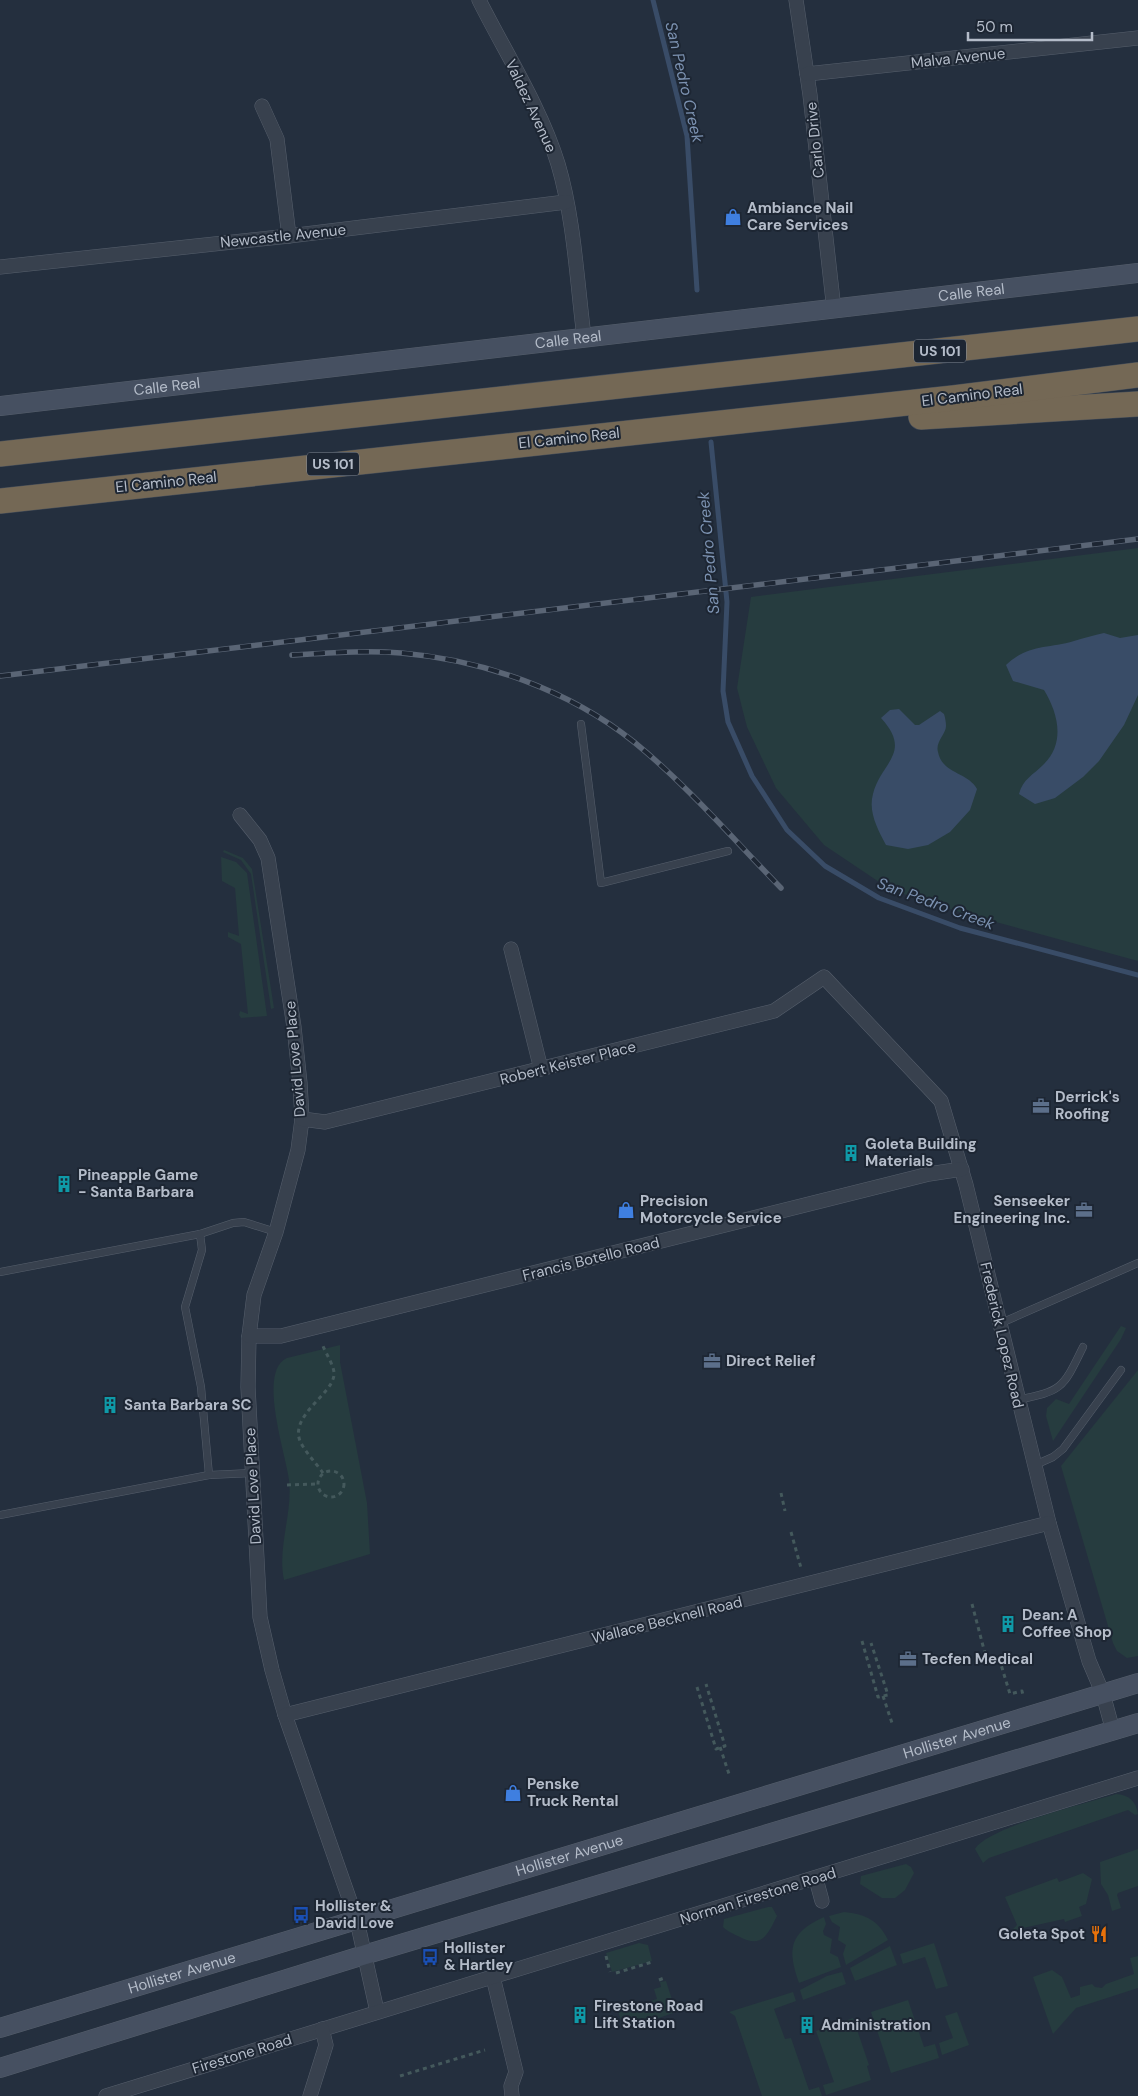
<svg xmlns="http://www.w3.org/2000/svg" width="1138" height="2096" font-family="'DM Sans',sans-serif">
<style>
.green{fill:#263c3f}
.water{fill:#394c67}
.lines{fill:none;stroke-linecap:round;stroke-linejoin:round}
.stream{stroke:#394c67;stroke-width:5}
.service-casing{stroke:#565f6c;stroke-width:8}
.minor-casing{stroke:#565f6c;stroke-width:15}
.secondary-casing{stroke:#565f6c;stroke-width:20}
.motorway-casing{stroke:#434c59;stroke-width:26}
.path{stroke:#44595c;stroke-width:3;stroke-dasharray:4 4;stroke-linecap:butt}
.service{stroke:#38414e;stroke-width:7}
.minor{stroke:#38414e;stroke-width:14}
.secondary{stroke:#465061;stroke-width:19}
.motorway{stroke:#746855;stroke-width:25}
.rail-casing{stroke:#5a6575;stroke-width:5.5}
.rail{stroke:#1d2633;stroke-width:4;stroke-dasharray:11;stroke-linecap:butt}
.labels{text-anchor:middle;stroke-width:4;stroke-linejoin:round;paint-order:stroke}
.shield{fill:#1d2633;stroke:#878f9c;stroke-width:1}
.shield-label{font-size:14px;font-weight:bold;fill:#b4bcc9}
.street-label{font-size:15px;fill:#b4bcc9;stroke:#1d2633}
.poi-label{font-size:15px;font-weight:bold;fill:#b4bcc9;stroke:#1d2633;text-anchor:start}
.water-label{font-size:16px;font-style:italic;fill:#7c92b1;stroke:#1d2633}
</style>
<rect width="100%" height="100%" fill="#242f3e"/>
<g class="green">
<polygon points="1138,548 1138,961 963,913 891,890 824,845 776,788 747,727 737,688 751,597"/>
<polygon points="224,850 243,858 252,869 274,1008 271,1009 251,874 241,860 223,852"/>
<polygon points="221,857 236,862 247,873 267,1016 241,1018 239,1015 240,1011 248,1014 241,944 228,937 228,932 239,936 235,888 222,881"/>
<polygon points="1121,1326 1126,1328 1121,1339 1053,1441 1046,1416 1047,1408 1056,1399 1069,1404"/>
<path d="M340,1345v17l27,141 3,51 -86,26c-7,-33 9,-67 5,-100 -3,-26 -32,-109 -2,-122z"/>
<polygon points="1138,1370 1138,1656 1127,1658 1117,1651 1113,1643 1061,1466"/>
<path d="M1116,1794c13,1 20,7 22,20l-3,1 -7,-5 -139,48 -6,5 -8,-14c13,-22 113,-46 141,-55z"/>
<polygon points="1138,1849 1138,1886 1118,1893 1117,1895 1121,1908 1112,1911 1108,1895 1101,1884 1100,1862"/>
<polygon points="906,1864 911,1867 914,1873 905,1890 895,1898 882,1898 860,1884 861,1876"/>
<polygon points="1083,1873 1092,1879 1086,1904 1079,1907 1082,1916 1065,1922 1064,1919 1023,1928 1019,1930 1019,1934 1008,1938 1006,1936 1017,1925 1005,1897 1057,1878 1059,1882"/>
<path d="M768,1907h4l5,9c-9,18 -15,33 -37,21 -6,-3 -12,-5 -17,-10l1,-8z"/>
<path d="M844,1912c22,2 35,9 44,28l-42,25 -3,-11 3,-9 -8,-5 2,-13 -8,-5 -3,-6z"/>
<path d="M824,1917l2,7 -3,7 1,4 8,4 -2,14 8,4 3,10 -42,16c-12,-34 -10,-50 25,-66z"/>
<polygon points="639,1943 648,1945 652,1961 612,1972 606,1953"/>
<polygon points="934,1943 948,1986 936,1989 925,1957 903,1964 900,1954"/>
<polygon points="890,1946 897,1965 855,1981 850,1968"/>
<polygon points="1138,1956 1138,1988 1076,2008 1053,2034 1033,1977 1052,1970 1062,1977 1071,1998 1080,1995 1080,1987 1092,1984 1095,1987 1102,1988 1106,1984 1134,1974 1130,1958"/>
<polygon points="842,1972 846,1984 803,2000 800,1990 827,1976"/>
<polygon points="666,1981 676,2012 624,2030 618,2011 657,1999 654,1989 661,1987 660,1982"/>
<polygon points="793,1992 796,2001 774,2009 785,2039 791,2038 809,2090 819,2087 822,2096 762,2096 735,2016 729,2012"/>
<polygon points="908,2000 924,2047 935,2044 939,2058 891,2073 871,2012"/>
<polygon points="957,2012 969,2045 942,2055 939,2043 953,2038 945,2016"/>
<polygon points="853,2018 869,2065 867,2066 871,2080 826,2095 823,2085 834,2082 816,2031"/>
</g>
<g class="water">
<path d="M1104,633l16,5 18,-3v60l-14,30 -25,36 -16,16 -28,21 -20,6 -16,-10c4,-15 14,-19 24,-29 23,-22 15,-52 1,-75l-31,-9 -7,-16c22,-21 41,-16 68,-24 10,-3 20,-6 30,-8z"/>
<path d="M899,709l16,16h4l21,-14 4,3c1,3 2,8 2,12 0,8 -11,16 -8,26 4,22 30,20 39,37l-7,21 -20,22 -22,13 -20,4 -22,-4c-8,-15 -18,-33 -13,-51 8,-32 40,-41 8,-76l9,-8z"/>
</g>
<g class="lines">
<g class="stream">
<polyline points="653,0 687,136 697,290"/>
<polyline points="711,442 727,602 723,691 728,722 752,776 787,830 825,866 879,898 960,928 1138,975"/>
</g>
<g class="service-casing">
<g id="service">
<polyline points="581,724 601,883 728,851"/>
<polyline points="200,1234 202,1250 185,1307 201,1387 209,1475"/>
<polyline points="0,1272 200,1234 233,1223 244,1222 276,1232"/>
<polyline points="1001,1323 1138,1263"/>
<path d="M1017,1400c46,-9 46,-12 66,-53"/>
<polyline points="1035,1465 1053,1457 1063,1449 1121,1370"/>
<polyline points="0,1515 209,1475 252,1473"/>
</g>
</g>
<g class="minor-casing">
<g id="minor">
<path d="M479,0c26,52 62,108 79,164 16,54 19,117 26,173"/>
<polyline points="796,0 810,95 834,310"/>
<polyline points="807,74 1138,38"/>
<polyline points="262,106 277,139 289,236"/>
<polyline points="0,267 289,236 566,202"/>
<polyline points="240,815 260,840 268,858 294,1027 300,1083 302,1119 298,1150 276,1232 254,1295 249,1336 248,1387 260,1617 272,1670 285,1715 357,1921 377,2011"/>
<polyline points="511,949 541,1069"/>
<polyline points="302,1119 325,1122 774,1011 824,977 941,1101 966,1185 1049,1523 1089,1661 1103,1694 1113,1731"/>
<polyline points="249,1336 281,1336 929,1174 962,1169"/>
<polyline points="285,1715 1049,1523"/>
<polyline points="816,1879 822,1901"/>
<polyline points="493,1977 516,2072 511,2086 512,2096"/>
<polyline points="106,2096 1138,1778"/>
<polyline points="310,2096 326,2045 322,2029"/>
</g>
</g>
<g class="secondary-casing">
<g id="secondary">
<path id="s1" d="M0,406l1138,-133"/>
<path id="s2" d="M0,2028l1138,-345"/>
<polyline points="0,2068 364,1955 1138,1723"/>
</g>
</g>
<g class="motorway-casing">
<g id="motorway">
<polyline points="921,417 1138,404"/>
<polyline points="0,454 1138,329"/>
<polyline points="0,501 953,398 1138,375"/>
</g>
</g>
<g class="path">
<circle cx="331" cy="1484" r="13"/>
<path d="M323,1473c-7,-10 -18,-21 -23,-32 -10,-26 32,-46 34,-66 1,-8 -8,-21 -11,-29"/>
<polyline points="287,1485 317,1484"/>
<polyline points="781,1493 785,1511"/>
<polyline points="791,1532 801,1568"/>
<polyline points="972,1604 987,1661 999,1658 1010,1694 1022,1691 1023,1695"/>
<polyline points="862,1641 878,1697 888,1695 871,1643"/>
<polyline points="697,1687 716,1749 725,1746 706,1684"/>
<polyline points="883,1696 893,1726"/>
<polyline points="720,1747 730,1777"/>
<polyline points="606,1956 610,1972"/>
<polyline points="616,1973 652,1962"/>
<polyline points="659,1980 664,1978"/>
<polyline points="400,2076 485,2050"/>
</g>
<use href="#service" class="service"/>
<use href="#minor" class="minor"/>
<use href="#secondary" class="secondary"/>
<use href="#motorway" class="motorway"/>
<g class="rail-casing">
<g id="rail">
<path d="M292,655c36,-2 73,-5 109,-2 83,7 168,37 233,89 54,44 99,97 147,146"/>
<polyline points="0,676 1138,539"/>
</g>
</g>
<use href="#rail" class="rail"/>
</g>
<defs>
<g id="shop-bare" transform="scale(1.35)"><path d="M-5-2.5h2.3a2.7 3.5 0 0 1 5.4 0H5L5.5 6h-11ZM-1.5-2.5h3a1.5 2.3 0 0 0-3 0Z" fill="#3f7fe0" stroke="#1d2633" stroke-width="2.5" paint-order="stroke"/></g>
<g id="office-bare" transform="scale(1.35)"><path d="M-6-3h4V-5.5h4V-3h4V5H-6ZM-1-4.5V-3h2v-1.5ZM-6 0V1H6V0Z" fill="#5c6f8a" stroke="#1d2633" stroke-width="2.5" paint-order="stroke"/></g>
<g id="building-bare" transform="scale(1.35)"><path d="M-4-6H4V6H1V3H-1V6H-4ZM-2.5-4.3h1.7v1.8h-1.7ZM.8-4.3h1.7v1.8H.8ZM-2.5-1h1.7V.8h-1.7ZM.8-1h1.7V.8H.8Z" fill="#0f9aa8" stroke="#1d2633" stroke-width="2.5" paint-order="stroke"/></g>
<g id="bus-bare" transform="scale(1.35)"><path d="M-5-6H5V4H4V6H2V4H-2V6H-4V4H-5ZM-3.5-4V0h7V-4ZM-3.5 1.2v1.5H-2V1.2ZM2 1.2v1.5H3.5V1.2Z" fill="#1a4fb4" stroke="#1d2633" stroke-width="2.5" paint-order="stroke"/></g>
<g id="restaurant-bare" transform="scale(1.35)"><path d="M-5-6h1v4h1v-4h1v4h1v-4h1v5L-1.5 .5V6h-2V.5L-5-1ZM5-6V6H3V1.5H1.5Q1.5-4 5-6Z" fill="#e8710a" stroke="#1d2633" stroke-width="2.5" paint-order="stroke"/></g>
</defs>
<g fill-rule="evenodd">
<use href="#shop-bare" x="733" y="217"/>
<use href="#office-bare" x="1041" y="1106"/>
<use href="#building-bare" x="851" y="1153"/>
<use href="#building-bare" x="64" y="1184"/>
<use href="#shop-bare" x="626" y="1210"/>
<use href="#office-bare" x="1084" y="1210"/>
<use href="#office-bare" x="712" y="1361"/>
<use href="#building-bare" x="110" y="1405"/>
<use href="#building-bare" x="1008" y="1624"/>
<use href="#office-bare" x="908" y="1659"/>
<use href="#shop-bare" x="513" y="1793"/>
<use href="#bus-bare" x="301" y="1915"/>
<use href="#restaurant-bare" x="1099" y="1934"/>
<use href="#bus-bare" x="430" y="1957"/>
<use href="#building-bare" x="580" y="2015"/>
<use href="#building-bare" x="807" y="2025"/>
</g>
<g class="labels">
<g class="shield">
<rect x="914" y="339.5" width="52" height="23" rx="4"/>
<rect x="307" y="452.5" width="52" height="23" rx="4"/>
</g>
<g class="shield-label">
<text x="940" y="356">US 101</text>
<text x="333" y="469">US 101</text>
</g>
<g class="street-label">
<text transform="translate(958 58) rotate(-6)" y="5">Malva Avenue</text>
<text transform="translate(531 106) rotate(65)" y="5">Valdez Avenue</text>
<text transform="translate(815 140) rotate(-96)" y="5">Carlo Drive</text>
<text transform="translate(283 236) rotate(-6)" y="5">Newcastle Avenue</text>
<text dy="5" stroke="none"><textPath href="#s1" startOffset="978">Calle Real</textPath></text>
<text dy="5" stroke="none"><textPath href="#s1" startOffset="572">Calle Real</textPath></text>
<text dy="5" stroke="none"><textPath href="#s1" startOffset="168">Calle Real</textPath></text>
<text transform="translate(972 395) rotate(-7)" y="5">El Camino Real</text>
<text transform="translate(569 438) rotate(-6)" y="5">El Camino Real</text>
<text transform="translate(166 482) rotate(-6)" y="5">El Camino Real</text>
<text transform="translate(295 1059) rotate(-95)" y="5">David Love Place</text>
<text transform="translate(568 1063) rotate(-14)" y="5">Robert Keister Place</text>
<text transform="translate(591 1259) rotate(-14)" y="5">Francis Botello Road</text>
<text transform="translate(1002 1335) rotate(77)" y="5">Frederick Lopez Road</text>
<text transform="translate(253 1486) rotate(-93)" y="5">David Love Place</text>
<text transform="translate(667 1620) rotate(-14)" y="5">Wallace Becknell Road</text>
<text dy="5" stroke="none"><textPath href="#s2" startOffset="1000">Hollister Avenue</textPath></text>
<text dy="5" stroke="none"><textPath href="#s2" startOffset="595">Hollister Avenue</textPath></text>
<text transform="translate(758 1896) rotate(-17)" y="5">Norman Firestone Road</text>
<text dy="5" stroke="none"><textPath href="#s2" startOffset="190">Hollister Avenue</textPath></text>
<text transform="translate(242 2054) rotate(-17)" y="5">Firestone Road</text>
</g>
<g class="poi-label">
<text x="747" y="213">Ambiance Nail<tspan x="747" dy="17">Care Services</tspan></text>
<text x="1055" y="1102">Derrick's<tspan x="1055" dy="17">Roofing</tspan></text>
<text x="865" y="1149">Goleta Building<tspan x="865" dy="17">Materials</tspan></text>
<text x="78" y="1180">Pineapple Game<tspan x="78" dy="17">- Santa Barbara</tspan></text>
<text x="640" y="1206">Precision<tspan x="640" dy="17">Motorcycle Service</tspan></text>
<text x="1070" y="1206" text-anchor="end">Senseeker<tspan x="1070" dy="17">Engineering Inc.</tspan></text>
<text x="726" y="1366">Direct Relief</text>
<text x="124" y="1410">Santa Barbara SC</text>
<text x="1022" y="1620">Dean: A<tspan x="1022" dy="17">Coffee Shop</tspan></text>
<text x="922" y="1664">Tecfen Medical</text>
<text x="527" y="1789">Penske<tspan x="527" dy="17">Truck Rental</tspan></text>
<text x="315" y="1911">Hollister &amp;<tspan x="315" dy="17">David Love</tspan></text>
<text x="1085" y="1939" text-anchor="end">Goleta Spot</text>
<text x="444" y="1953">Hollister<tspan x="444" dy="17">&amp; Hartley</tspan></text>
<text x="594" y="2011">Firestone Road<tspan x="594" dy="17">Lift Station</tspan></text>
<text x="821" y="2030">Administration</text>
</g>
<g class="water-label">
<text transform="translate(685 82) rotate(77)" y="6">San Pedro Creek</text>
<text transform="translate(708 553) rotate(-95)" y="6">San Pedro Creek</text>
<text transform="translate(936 903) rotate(20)" y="6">San Pedro Creek</text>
</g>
</g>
<path d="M968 32v8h124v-8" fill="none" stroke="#b4bcc9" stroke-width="2.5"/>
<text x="976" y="32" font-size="15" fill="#b4bcc9" stroke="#1d2633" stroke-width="4" paint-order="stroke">50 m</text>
</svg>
